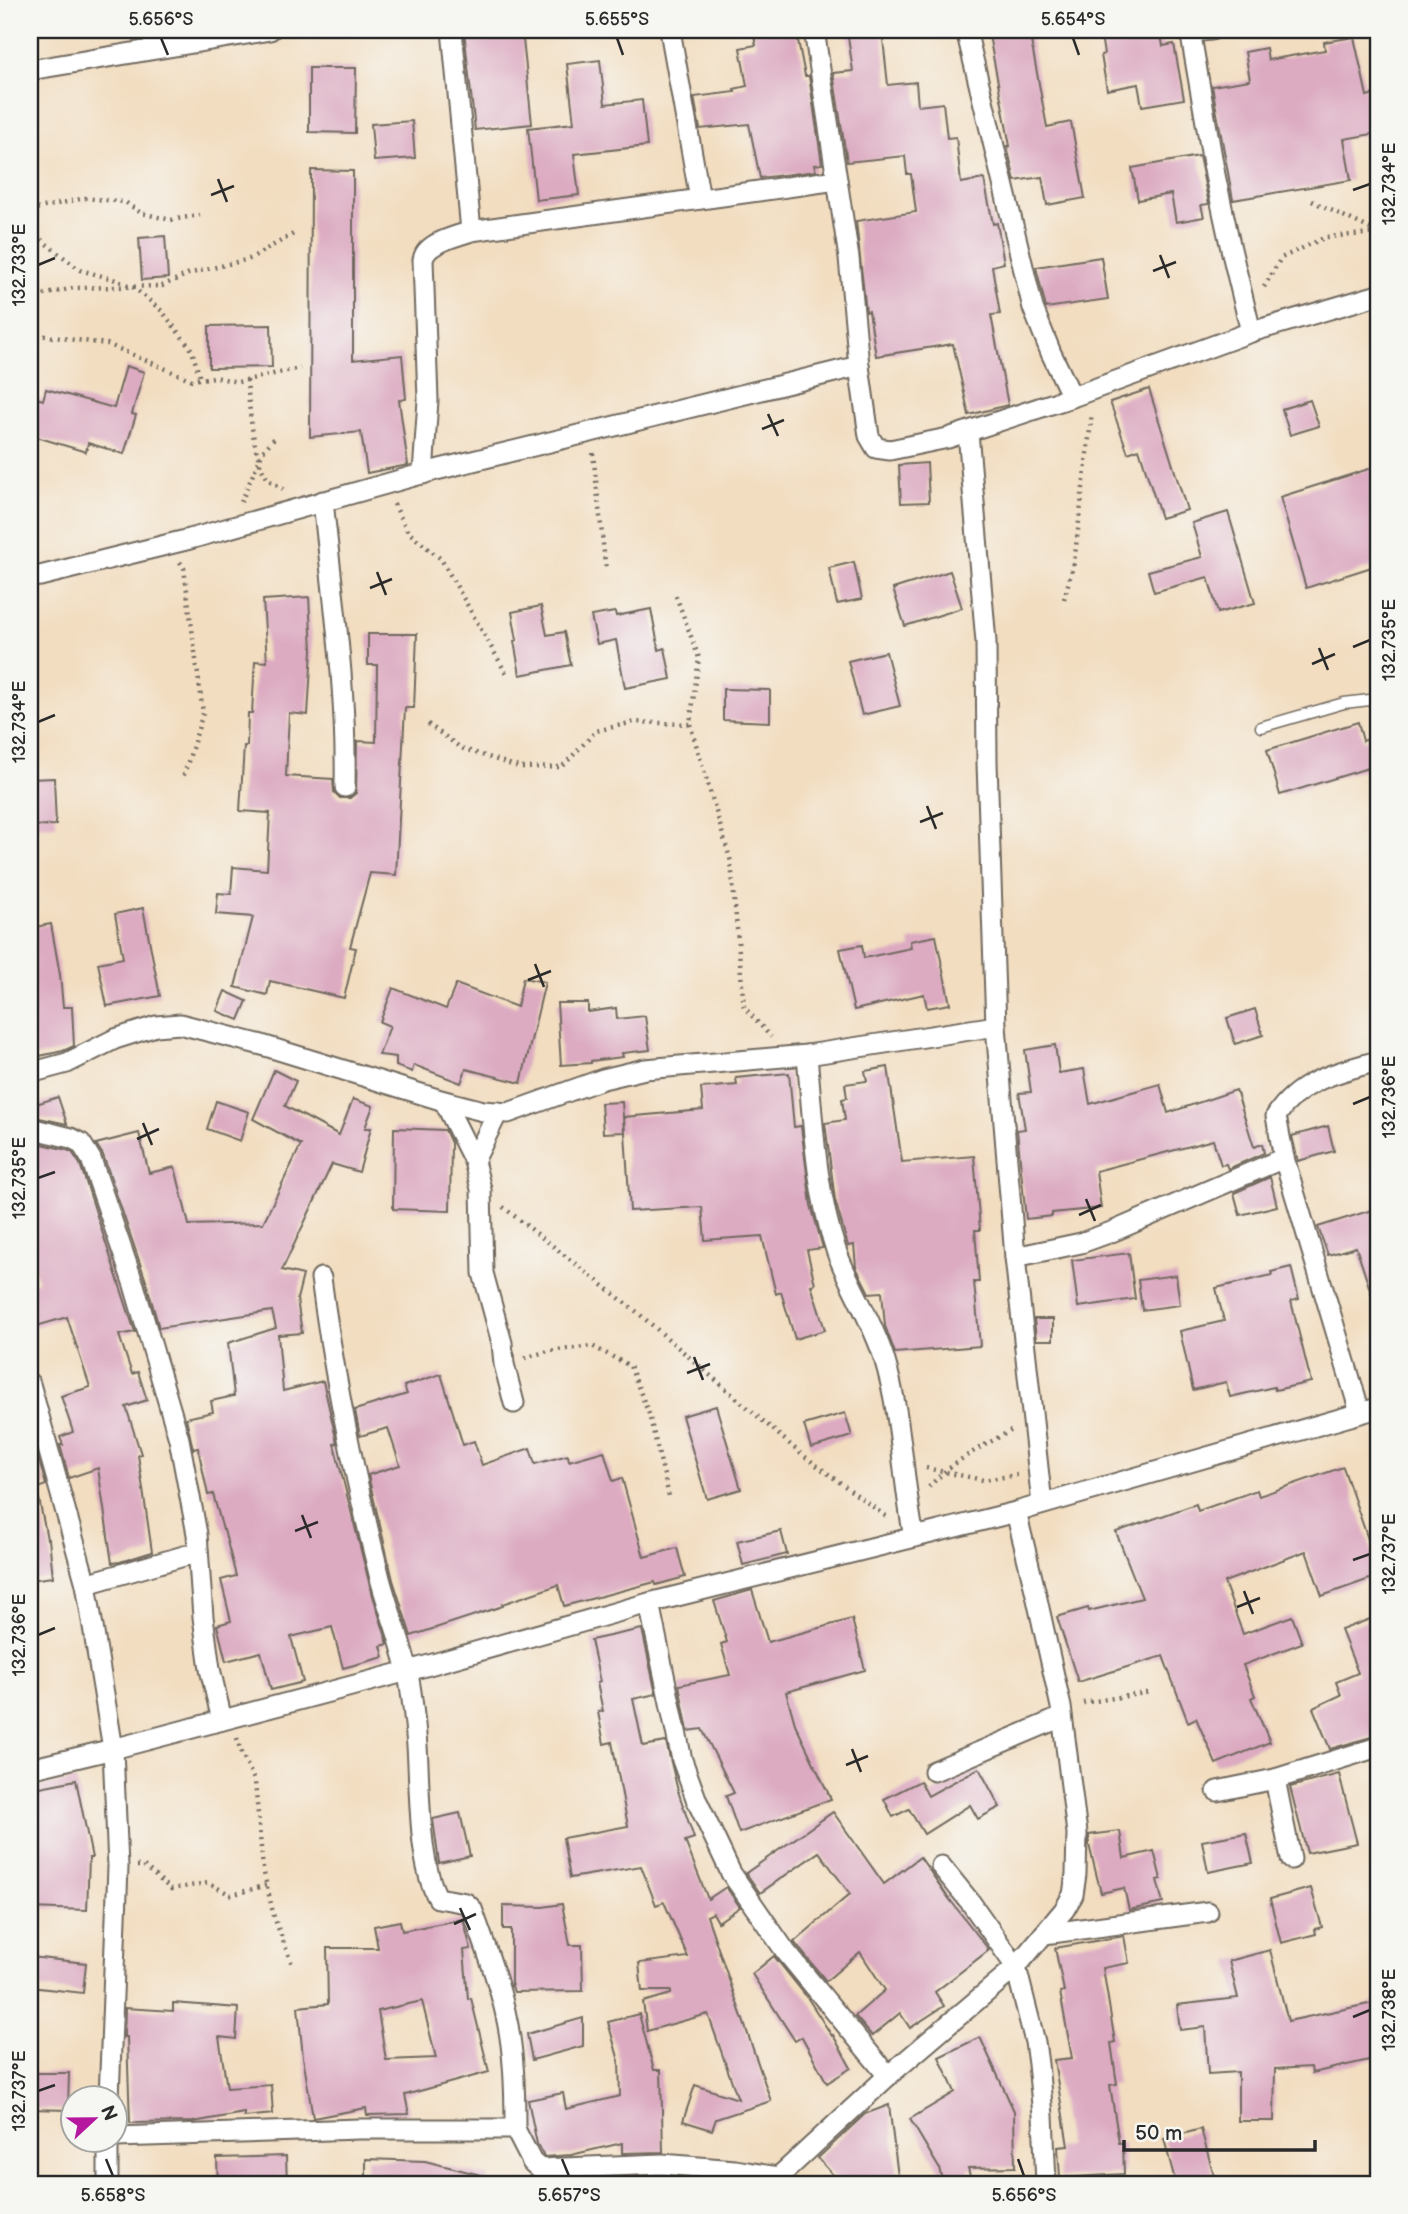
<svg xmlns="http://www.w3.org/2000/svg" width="1408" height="2214" font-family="'Balsamiq Sans',sans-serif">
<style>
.building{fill:#dcaac1;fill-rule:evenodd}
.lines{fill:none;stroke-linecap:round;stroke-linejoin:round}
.lane-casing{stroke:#71695f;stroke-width:13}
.street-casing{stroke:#71695f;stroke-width:23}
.path{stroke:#71695f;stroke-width:4.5;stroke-dasharray:2 5;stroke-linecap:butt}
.lane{stroke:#fff;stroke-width:10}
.street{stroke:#fff;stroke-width:19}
.ticks{fill:none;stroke:#2b2b2b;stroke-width:2.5}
.neatline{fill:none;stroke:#2b2b2b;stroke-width:2.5}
.ticks-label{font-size:18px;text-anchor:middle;fill:#2b2b2b}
</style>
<rect width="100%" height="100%" fill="#f6f6f2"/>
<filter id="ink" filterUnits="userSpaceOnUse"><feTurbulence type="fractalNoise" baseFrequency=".0143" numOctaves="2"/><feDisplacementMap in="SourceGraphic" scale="14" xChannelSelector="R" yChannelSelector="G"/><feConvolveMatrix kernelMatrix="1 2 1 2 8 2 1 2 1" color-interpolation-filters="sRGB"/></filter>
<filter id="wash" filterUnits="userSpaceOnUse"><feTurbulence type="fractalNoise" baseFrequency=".00686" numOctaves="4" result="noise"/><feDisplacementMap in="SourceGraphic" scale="28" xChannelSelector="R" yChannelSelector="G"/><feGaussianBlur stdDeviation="1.57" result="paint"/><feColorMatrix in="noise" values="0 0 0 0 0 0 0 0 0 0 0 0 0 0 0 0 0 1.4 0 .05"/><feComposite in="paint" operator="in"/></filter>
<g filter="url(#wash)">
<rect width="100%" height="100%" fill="#f2ddc0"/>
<g id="blocks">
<g class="building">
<polygon points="464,30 522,30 532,124 475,130"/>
<polygon points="753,30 796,30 805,76 809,76 822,164 814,165 816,171 760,178 749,124 700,129 694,97 735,92 734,89 747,86 740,48 756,45"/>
<polygon points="847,30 882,30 888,85 916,82 918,106 943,103 947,138 956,137 961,183 984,179 993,224 997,223 1004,263 992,266 1000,314 991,315 1008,405 969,415 953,344 876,356 869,311 866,312 856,221 916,212 911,174 907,174 905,156 847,162 833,73 853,71"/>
<polygon points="988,30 1029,30 1047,127 1071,122 1085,198 1047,205 1042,177 1015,181 1007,146 1010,146"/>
<polygon points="1100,30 1160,30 1163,46 1174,44 1184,99 1142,106 1138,84 1107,90 1101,55 1104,54"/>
<polygon points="1354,37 1367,96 1378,93 1378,133 1344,139 1351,180 1233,200 1212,86 1250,80 1245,52 1266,48 1268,60 1325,50 1324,42"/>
<polygon points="600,60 605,104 642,100 647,146 574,154 579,195 536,200 528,128 574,123 567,64"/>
<polygon points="309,68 356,68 355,133 309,132"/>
<polygon points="412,121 415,158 374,161 371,124"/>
<polygon points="1199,156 1209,204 1201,205 1204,217 1176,222 1171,194 1138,200 1132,168"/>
<polygon points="311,170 353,171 353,360 402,355 406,399 399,400 408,465 367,473 361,432 310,437"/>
<polygon points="165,236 168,278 142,280 139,238"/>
<polygon points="1101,257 1108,299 1046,308 1036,267"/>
<polygon points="271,325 272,367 209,368 209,326"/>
<polygon points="126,366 144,372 132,414 136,415 124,454 88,443 86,452 30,435 30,396 43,400 46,389 114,408"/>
<polygon points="1149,389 1187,510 1161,518 1139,449 1128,453 1110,402"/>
<polygon points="1310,400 1319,426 1290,435 1282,409"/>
<polygon points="927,463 929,502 901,503 899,465"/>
<polygon points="1378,466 1378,565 1306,588 1280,497"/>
<polygon points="1228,512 1255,603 1218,613 1208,577 1154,592 1148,571 1202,557 1192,523"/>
<polygon points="854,562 862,599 837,604 829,568"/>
<polygon points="950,571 962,608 905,626 893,589"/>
<polygon points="309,597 312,650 308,715 289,713 286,776 333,779 334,792 340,798 350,798 356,793 357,741 376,742 377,665 368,665 368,634 417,634 414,708 405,708 396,875 370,873 350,947 356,948 344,998 270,981 267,995 235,987 253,917 216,914 218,893 231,894 233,867 267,870 270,813 240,811 244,746 247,746 248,713 252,713 255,661 267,662 263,600"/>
<polygon points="541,606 547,635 564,632 571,665 520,675 514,641 517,640 512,612"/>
<polygon points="651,609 659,650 665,648 671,679 625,688 616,640 597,644 591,616 615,612 616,616"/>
<polygon points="886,652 900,706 862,715 848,661"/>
<polygon points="723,689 770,690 770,722 723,720"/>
<polygon points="1358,722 1363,741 1378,736 1378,765 1280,795 1267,750"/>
<polygon points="54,778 56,825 32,826 30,779"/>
<polygon points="143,908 160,996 107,1006 98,963 123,958 115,914"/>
<polygon points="51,924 60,975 63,1007 72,1007 74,1046 63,1051 35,1057 32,1004 30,1004 30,928"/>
<polygon points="936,936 950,1004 927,1008 924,994 854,1010 840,949 862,945 864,958 911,948 910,941"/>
<polygon points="523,978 545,982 521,1083 466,1069 461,1083 414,1065 412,1072 396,1066 396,1057 379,1055 390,1026 380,1022 393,988 446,1009 456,984 517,1007"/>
<polygon points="225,991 247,1001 239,1020 217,1011"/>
<polygon points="557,1003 588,1003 588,1012 616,1008 617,1019 645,1016 650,1050 622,1053 623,1057 591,1061 591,1063 561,1065"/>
<polygon points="1255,1009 1263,1035 1235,1044 1227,1018"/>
<polygon points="1055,1045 1059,1073 1084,1069 1090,1104 1160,1084 1168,1113 1236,1090 1254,1147 1262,1144 1264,1153 1228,1169 1226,1164 1221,1165 1213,1140 1096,1171 1101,1208 1052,1213 1052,1216 1026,1219 1017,1130 1025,1129 1019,1093 1031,1092 1025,1050"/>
<polygon points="888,1067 902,1162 974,1156 980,1230 975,1230 979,1282 974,1282 980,1346 895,1353 885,1326 882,1292 869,1293 856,1267 854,1245 848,1246 835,1200 825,1123 845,1120 842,1099 847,1098 845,1084 867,1081 865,1071"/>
<polygon points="274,1070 296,1081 285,1106 339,1135 353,1099 373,1106 365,1128 371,1128 359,1172 332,1164 282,1270 303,1275 297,1299 302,1333 278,1335 283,1391 323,1381 337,1443 334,1444 370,1586 388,1644 381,1646 384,1657 343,1668 332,1627 291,1637 303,1682 271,1690 261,1652 226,1661 217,1625 231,1621 221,1580 236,1576 224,1530 223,1530 213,1494 208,1495 198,1448 193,1449 186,1418 213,1412 211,1401 234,1396 228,1343 276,1328 272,1311 159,1328 146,1281 103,1155 96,1144 139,1133 149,1173 175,1167 189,1225 263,1223 301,1145 253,1119"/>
<polygon points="789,1073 794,1127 801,1126 811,1205 823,1248 807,1250 815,1284 811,1285 825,1330 795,1339 781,1292 776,1294 762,1236 705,1240 702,1207 630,1211 624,1117 703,1110 701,1088 737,1085 736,1078"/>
<polygon points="58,1097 67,1124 30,1116 30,1106"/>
<polygon points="216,1101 249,1112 240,1141 207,1129"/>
<polygon points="622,1102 624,1132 603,1133 601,1103"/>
<polygon points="1328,1126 1334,1151 1298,1161 1292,1136"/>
<polygon points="394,1128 445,1130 451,1143 450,1211 393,1209"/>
<polygon points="30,1141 67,1150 72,1152 80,1164 135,1332 119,1335 132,1374 138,1372 147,1400 126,1407 141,1454 138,1455 152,1552 120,1562 112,1563 98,1468 69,1478 60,1445 63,1445 60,1437 73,1432 61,1396 90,1387 67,1317 30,1328 30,1284 38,1281 30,1258"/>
<polygon points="1270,1177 1277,1206 1240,1215 1234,1193"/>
<polygon points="1378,1208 1378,1301 1374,1302 1356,1247 1328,1255 1318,1227"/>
<polygon points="1129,1253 1135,1299 1078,1307 1072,1260"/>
<polygon points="1291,1267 1299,1299 1291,1301 1311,1382 1275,1390 1274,1387 1230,1397 1226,1382 1193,1390 1180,1331 1224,1321 1216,1288 1272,1275 1271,1272"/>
<polygon points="1176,1275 1180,1305 1142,1310 1138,1280"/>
<polygon points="1034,1319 1053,1319 1053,1340 1036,1340"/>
<polygon points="441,1374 463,1445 474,1441 482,1465 530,1448 535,1464 568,1455 569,1461 604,1451 613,1481 622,1478 644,1557 677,1548 685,1577 656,1585 655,1582 564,1606 558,1585 502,1604 503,1606 411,1636 393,1580 368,1475 400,1465 388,1428 360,1436 355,1410 407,1394 404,1386"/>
<polygon points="716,1406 741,1489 707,1499 682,1416"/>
<polygon points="845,1413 852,1436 811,1448 804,1425"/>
<polygon points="36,1450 46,1485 30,1491 30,1451"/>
<polygon points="1343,1467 1378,1568 1378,1576 1322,1596 1306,1551 1224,1582 1243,1634 1292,1616 1302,1643 1243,1665 1255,1696 1251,1698 1270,1742 1216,1764 1196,1718 1188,1722 1163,1656 1078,1682 1057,1617 1088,1608 1089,1611 1142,1598 1116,1532 1196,1504 1198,1511 1257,1490 1259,1496"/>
<polygon points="39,1499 47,1539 49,1539 53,1577 30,1580 30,1500"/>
<polygon points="781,1531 787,1554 743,1565 737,1541"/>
<polygon points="752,1590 768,1642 852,1619 865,1670 786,1692 795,1724 831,1799 739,1833 726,1796 734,1793 702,1729 688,1731 679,1685 730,1675 721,1644 727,1642 714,1601"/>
<polygon points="1378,1616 1378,1735 1330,1749 1313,1708 1341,1695 1336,1682 1358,1673 1341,1630"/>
<polygon points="642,1629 656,1694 633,1699 643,1746 666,1742 678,1791 694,1838 685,1841 708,1899 726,1887 740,1907 718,1922 713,1913 707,1916 771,2101 716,2119 712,2130 683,2121 695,2085 738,2099 708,2014 647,2031 643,2002 671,1994 671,1991 642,1991 639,1963 688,1957 664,1902 656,1905 641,1866 570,1878 563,1838 628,1826 612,1742 604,1744 598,1712 603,1711 597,1683 600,1682 591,1640"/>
<polygon points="979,1768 1000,1807 978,1819 970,1805 924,1834 909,1809 893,1817 884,1799 920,1781 928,1796"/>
<polygon points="1339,1774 1357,1843 1307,1853 1290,1787"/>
<polygon points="76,1780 92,1858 89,1858 87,1910 30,1908 30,1789"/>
<polygon points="833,1812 884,1884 920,1857 947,1896 989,1950 935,1992 944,2006 910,2028 900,2013 872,2036 855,2016 885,1990 860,1952 826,1981 794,1942 850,1894 819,1852 760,1893 746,1873"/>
<polygon points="460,1813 470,1856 439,1863 433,1819"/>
<polygon points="1120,1831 1124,1858 1154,1851 1161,1879 1157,1880 1163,1903 1129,1910 1124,1888 1101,1893 1089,1845 1089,1835"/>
<polygon points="1246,1833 1253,1863 1208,1872 1202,1841"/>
<polygon points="1311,1888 1322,1927 1315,1929 1316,1934 1281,1943 1270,1899"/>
<polygon points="562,1904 570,1945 582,1945 583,1991 514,1992 511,1983 511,1929 503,1929 503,1906 543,1907"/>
<path d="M463,1919l8,30 -7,1 4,49 3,-1 18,74 -84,23 4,19 -42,1 -1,-7 -53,10 -10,-61 -5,-50 30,-3 -1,-56h51l-4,-22 26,-5 2,10zM422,2001l14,57 -50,2 -8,-49z"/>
<polygon points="1124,1936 1129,1963 1103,1968 1115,2042 1111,2043 1117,2084 1110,2085 1119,2143 1123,2143 1124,2174 1060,2178 1058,2147 1068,2146 1054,2060 1072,2058 1060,1992 1064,1991 1055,1948"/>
<polygon points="1270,1950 1288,2021 1378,2002 1378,2058 1312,2073 1311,2067 1275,2069 1274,2121 1238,2121 1238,2072 1208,2074 1205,2027 1180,2030 1177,2005 1238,1998 1229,1961"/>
<polygon points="774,1956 807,1997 832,2036 833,2035 851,2068 827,2083 802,2037 795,2041 752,1974"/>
<polygon points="30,1957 86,1963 83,1993 30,1987"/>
<polygon points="173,2003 238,2008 236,2039 219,2037 227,2088 271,2085 273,2114 244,2117 244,2113 193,2122 130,2123 127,2037 124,2037 125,2008 173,2011"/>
<polygon points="639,2014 654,2070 661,2070 663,2152 622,2153 622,2143 571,2155 544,2157 537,2144 528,2100 563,2093 566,2109 620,2096 619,2061 608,2022"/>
<polygon points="583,2018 583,2046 532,2060 527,2034"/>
<polygon points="980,2037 1014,2111 1015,2167 968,2168 972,2184 943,2184 939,2168 910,2119 955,2092 939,2057"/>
<polygon points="30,2073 69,2073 68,2110 30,2109"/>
<polygon points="889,2105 899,2184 841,2184 818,2158 865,2114"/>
<polygon points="1201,2129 1214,2176 1184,2184 1176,2184 1164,2139"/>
<polygon points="286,2156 287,2184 218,2184 217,2158"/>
<polygon points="366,2159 425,2161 489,2177 488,2184 366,2184"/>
<polygon points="664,2176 664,2184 635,2184 635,2177"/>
</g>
</g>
</g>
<g filter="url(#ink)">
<use href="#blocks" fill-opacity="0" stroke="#71695f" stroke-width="2"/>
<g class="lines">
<g class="lane-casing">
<polyline id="lane" points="1261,727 1344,703 1378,699"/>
</g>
<g class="street-casing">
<g id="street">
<polyline points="452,30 471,231 837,180"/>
<polyline points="670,30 700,199"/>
<polyline points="814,30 849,258 859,366 869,436 876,448 890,450 948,438 1072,397 1251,332 1378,295"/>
<polyline points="966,30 1033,308 1051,353 1072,397"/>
<polyline points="1190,30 1215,175 1231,249 1251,332"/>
<polyline points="1191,32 1211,30"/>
<polyline points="30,70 270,30"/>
<polyline points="968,432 986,642 987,763 996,1026"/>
<path d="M423,474l5,-74 -5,-140c3,-18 33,-23 48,-29"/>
<path d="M323,501c10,96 24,190 22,286"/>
<polyline points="30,577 40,576 190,539 432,471 859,366"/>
<path d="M807,1055c6,65 8,133 29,195 13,36 36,70 48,108 18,58 18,119 30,179"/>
<polyline points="30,1073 67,1063 115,1039 156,1026 180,1024 262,1045 444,1101 483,1111 508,1113 603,1079 645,1069 807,1055 996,1026 1015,1257 1042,1504"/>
<polyline points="444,1101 474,1161 481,1189 483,1273 502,1343 504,1364 514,1403"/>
<polyline points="30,1128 71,1138 81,1143 91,1159 134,1285 179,1439 197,1534 203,1617 210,1669 222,1720"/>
<polyline points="474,1161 498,1112"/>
<polyline points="1015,1257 1081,1243 1114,1231 1284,1158"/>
<polyline points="30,1384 86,1584 113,1749 30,1769"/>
<path d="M1360,1412l-76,-254 -8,-42c23,-36 63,-44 102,-55"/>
<polyline points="86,1584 198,1552"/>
<polyline points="649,1603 682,1760 697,1801 731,1873 786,1952 888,2076"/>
<polyline points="934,1771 1062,1717"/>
<polyline points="1275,1779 1291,1859"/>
<polyline points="1217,1791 1275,1779 1378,1747"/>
<polyline points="941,1866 971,1903 1016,1967 1035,2042 1038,2064 1043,2115 1046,2184"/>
<polyline points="1044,1934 1208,1912"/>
<polyline points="109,2098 118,1867 113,1749 408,1671 649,1603 1016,1512 1378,1408"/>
<polyline points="515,2129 532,2162 540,2169 662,2164 735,2170 778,2177"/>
<path d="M116,2137l243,-8h156c0,-40 -1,-80 -10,-118 -8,-35 -21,-69 -33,-102l-6,-6 -28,-5c-20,-33 -18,-112 -21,-152 -2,-24 -5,-50 -9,-73 -7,-35 -22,-68 -30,-103 -24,-96 -44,-193 -57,-292"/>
<polyline points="108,2184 108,2140"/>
<polyline points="771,2184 888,2076 1016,1967 1064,1910 1073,1895 1076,1874 1077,1833 1061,1707 1035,1590 1016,1512"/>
</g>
</g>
<g class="path">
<polyline points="1312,201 1377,232"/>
<polyline points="30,210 85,198 125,202 141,213 171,220 200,215"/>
<polyline points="30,231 80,270 113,279 133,287 162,311 192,350 200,379"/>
<polyline points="1264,287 1281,258 1326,237 1378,233"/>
<polyline points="30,298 73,288 162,286 188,274 249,259 297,232"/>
<polyline points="30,334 107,344 192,380 215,377 238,382 300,368"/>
<path d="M247,380c2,23 6,84 22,100 4,3 10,6 14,9"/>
<polyline points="593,453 606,571"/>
<polyline points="241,502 263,451 277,435"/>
<polyline points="394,504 408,532 441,559 506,673"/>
<polyline points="180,562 184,568 203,713 183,778"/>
<polyline points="676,596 699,658 690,724 731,862 744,1007 771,1037"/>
<polyline points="1064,599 1074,563 1092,413"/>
<polyline points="428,724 461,748 521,768 562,767 596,731 634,722 690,724"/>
<polyline points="503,1207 637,1312 800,1453 888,1518"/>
<polyline points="525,1358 548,1351 592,1346 630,1366 649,1414 669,1496"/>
<polyline points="926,1468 983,1480 1017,1475"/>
<path d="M929,1487c23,-26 54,-41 85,-58"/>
<polyline points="1083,1703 1151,1692"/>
<polyline points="237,1738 240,1749 255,1782 263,1869 274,1917 293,1967"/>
<polyline points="137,1866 144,1866 171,1889 208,1883 231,1895 267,1885"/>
</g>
<use href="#lane" class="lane"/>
<use href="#street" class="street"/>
</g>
</g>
<path class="ticks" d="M161,38l7,17M617,38l6,17M1073,38l6,17M218,179l9,23M1353,190l17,-6M211,195l23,-9M1160,255l9,23M38,265l17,-7M1153,271l23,-9M768,414l10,22M762,429l22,-9M377,572l9,23M370,588l22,-9M1353,647l17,-7M1319,648l9,22M1312,664l23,-10M38,722l17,-7M927,806l9,23M920,822l23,-9M535,964l9,23M528,980l23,-9M1353,1104l17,-7M143,1123l9,22M137,1139l22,-10M38,1178l17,-6M1086,1199l9,22M1079,1215l22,-10M694,1357l9,23M687,1373l23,-9M302,1515l9,23M295,1531l23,-9M1353,1560l17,-6M1244,1591l9,23M1237,1607l23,-9M38,1635l17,-7M852,1749l9,23M846,1765l22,-9M460,1908l10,22M454,1924l22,-10M1353,2017l17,-7M38,2091l17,-6M106,2159l7,17M562,2159l7,17M1018,2159l6,17"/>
<rect width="1408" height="2214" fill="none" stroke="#f6f6f2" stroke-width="77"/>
<g transform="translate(94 2119) rotate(68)"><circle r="33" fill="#f6f6f2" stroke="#a5a5a2" stroke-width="2"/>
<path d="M0-5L12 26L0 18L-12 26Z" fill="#b5179e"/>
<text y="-10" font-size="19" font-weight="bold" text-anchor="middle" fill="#2b2b2b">N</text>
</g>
<path d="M1124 2140v10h191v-10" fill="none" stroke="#2b2b2b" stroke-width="3.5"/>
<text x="1135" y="2140" font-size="21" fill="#2b2b2b" stroke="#f6f6f2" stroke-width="5" paint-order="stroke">50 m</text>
<rect x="38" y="38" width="1332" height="2138" class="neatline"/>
<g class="ticks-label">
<text x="161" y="25">5.656°S</text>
<text x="617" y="25">5.655°S</text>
<text x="1073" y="25">5.654°S</text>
<text transform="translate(1389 184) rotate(-90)" y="6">132.734°E</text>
<text transform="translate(19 265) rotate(-90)" y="6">132.733°E</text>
<text transform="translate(1389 640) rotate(-90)" y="6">132.735°E</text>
<text transform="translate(19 722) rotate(-90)" y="6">132.734°E</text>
<text transform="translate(1389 1097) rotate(-90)" y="6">132.736°E</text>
<text transform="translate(19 1178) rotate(-90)" y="6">132.735°E</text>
<text transform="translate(1389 1554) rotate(-90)" y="6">132.737°E</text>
<text transform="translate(19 1635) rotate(-90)" y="6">132.736°E</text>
<text transform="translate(1389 2010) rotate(-90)" y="6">132.738°E</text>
<text transform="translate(19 2091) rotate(-90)" y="6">132.737°E</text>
<text x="113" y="2201">5.658°S</text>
<text x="569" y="2201">5.657°S</text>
<text x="1024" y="2201">5.656°S</text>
</g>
</svg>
